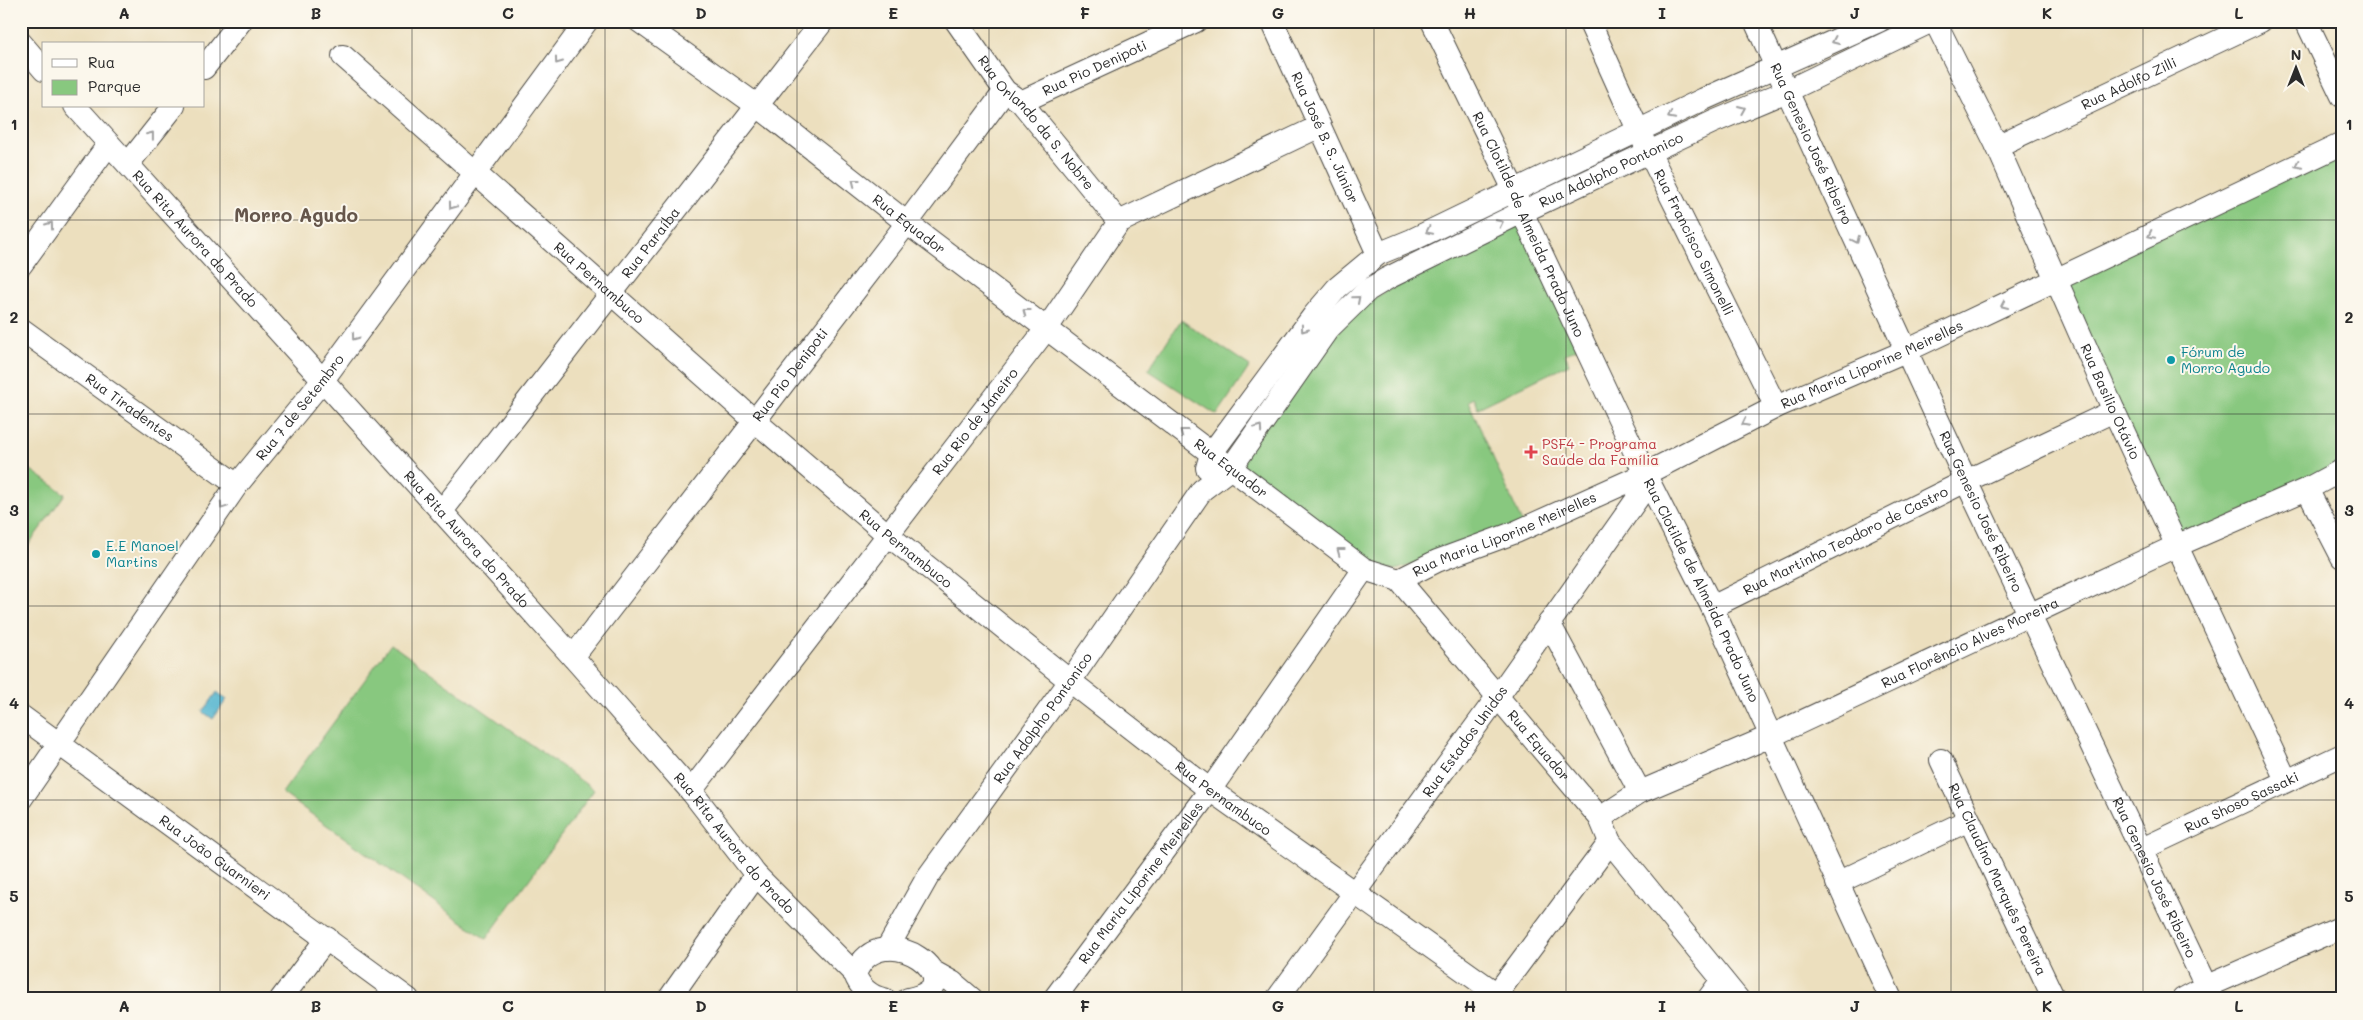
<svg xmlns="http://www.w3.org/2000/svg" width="2363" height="1020" font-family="Mali,sans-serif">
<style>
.green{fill:#88c87f;stroke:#5a7a55}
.water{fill:url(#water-ripples);stroke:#3e707d}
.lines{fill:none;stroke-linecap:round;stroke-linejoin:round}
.minor-casing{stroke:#484641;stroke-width:24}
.minor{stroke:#fff;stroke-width:22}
.oneway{stroke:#a0a0a0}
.grid{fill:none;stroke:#2b2b2b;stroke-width:1;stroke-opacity:0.55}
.culture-dot{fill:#0f9aa8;stroke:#fbf7ec;stroke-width:2}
.health-dot{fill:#e0444e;stroke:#fbf7ec;stroke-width:2}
.labels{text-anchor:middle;stroke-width:4;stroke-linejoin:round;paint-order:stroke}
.street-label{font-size:14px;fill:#2b2b2b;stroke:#fbf7ec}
.culture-label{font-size:14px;fill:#0d838f;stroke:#fbf7ec;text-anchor:start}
.health-label{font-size:14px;fill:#be3a42;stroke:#fbf7ec;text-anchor:start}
.district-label{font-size:19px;font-weight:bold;fill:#65564b;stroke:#fbf7ec}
.neatline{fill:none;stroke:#2b2b2b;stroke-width:2}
.grid-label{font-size:16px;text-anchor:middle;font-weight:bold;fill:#2b2b2b}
</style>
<defs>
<pattern id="water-ripples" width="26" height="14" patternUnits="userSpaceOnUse" patternTransform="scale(1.25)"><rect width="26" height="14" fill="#50b4cf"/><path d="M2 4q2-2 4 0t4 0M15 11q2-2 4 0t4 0" fill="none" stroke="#4393a8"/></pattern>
</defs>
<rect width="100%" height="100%" fill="#fbf7ec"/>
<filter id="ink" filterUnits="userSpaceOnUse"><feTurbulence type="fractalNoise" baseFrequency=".02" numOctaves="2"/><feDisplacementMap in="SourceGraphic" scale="10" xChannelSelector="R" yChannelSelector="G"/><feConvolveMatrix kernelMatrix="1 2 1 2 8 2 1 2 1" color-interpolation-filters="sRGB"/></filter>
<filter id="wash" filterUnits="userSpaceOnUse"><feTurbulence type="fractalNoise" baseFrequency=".0096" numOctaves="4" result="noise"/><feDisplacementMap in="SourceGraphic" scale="20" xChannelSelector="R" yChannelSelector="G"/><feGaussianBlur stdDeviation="1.12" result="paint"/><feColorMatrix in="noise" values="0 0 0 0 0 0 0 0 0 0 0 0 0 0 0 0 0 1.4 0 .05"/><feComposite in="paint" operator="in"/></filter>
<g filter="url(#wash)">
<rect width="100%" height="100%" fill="#ecdfbe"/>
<g class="green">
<polygon points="2342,148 2342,463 2178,543 2058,282"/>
<polygon points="1518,221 1578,348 1565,354 1569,364 1478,408 1473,398 1468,401 1524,527 1396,570 1374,565 1237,462 1357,307"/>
<polygon points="1181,320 1250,366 1217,415 1148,370"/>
<polygon points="21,463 65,494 21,555"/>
<polygon points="391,644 594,790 486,939 282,793"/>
</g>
<polygon class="water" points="217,692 227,699 213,719 203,712"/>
</g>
<g filter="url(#ink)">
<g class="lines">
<g class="minor-casing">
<g id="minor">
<path id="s1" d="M639,21l120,86 148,116 457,346 35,11 201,238 10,24 128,157"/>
<path id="s2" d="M956,21l49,70 16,11 98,120"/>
<path id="s3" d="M1272,21l106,233"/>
<path id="s4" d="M1432,21l82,169 8,22 123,262 67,133 179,392"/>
<path id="s5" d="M1589,21l50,111 137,275"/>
<path id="s6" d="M1755,21l211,460 246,518"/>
<path id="s7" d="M1935,21l62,125 117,265 172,369"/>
<polyline points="2306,21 2342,96"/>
<polyline points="21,43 44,70"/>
<path id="s8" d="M343,56l412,365 133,114 182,146 140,109 294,209"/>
<polyline points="204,68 241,21"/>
<path id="s9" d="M1021,102l175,-81"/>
<path id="s10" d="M75,106l498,551 118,134 65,84 99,99"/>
<path id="s11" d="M1997,146l264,-125"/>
<polyline points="128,164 174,106"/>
<polyline points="21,265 108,145"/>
<path id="s12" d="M21,329l216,156"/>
<polyline points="1207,468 1211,454 1314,315 1337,288 1378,254 1412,240 1704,99 1879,21"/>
<polyline points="2307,489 2342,557"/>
<path id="s13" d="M442,511l381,-490"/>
<path id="s14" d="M1399,580l38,-19 79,-29 129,-58 131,-67 132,-57 434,-206"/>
<path id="s15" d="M1712,607l254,-126 148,-70"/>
<polyline points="1549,623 1640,792"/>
<path id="s16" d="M573,657l334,-434 98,-132"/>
<path id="s17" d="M21,716l387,283"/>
<path id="s18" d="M1941,760l113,239"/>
<path id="s19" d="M691,791l356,-463 72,-106 199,-95"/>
<path id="s20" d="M21,799l216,-314 86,-105 264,-359"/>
<path id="s21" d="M1600,818l40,-26 131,-56 405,-190 131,-57 35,-19"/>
<path id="s22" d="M2142,849l200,-94"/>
<polyline points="1837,883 1969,820"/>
<path id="s23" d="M887,949l40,-71 143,-197 132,-191 29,-22 97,-139 40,-39 20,-12 134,-66 191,-90 74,-31 145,-70"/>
<polyline points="934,972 952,982 972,999"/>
<polyline points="281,999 327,938"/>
<polyline points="669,999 756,875"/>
<path d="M884,999c-13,-2 -25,-12 -29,-25 26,-64 126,12 53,25"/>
<path id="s24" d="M1054,999l156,-209 154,-221"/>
<path id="s25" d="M1277,999l221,-303 151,-214"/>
<polyline points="1493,999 1610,842"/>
<polyline points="1708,999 1722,980"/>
<polyline points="2183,999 2207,986 2342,927"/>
</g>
</g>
<use href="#minor" class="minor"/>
</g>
<defs><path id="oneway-chevron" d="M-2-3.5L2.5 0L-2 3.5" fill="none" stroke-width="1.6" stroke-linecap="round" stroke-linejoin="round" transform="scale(1.25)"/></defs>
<g class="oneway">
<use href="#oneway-chevron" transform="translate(1835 41) rotate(156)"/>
<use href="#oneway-chevron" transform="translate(558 61) rotate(126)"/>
<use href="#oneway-chevron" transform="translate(1742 109) rotate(-23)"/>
<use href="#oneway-chevron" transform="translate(1671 116) rotate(153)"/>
<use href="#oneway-chevron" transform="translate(151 135) rotate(-52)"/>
<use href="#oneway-chevron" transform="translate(2298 165) rotate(154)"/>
<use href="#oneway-chevron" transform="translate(855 182) rotate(-142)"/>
<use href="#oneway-chevron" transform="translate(452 206) rotate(126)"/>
<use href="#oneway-chevron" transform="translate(1500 223) rotate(-26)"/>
<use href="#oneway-chevron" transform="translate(50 225) rotate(-54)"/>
<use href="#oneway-chevron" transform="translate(1429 231) rotate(154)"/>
<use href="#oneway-chevron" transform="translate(2151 235) rotate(154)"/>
<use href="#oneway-chevron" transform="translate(1856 240) rotate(65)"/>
<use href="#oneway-chevron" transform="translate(1357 299) rotate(-41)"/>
<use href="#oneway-chevron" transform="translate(2004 305) rotate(155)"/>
<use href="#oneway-chevron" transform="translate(1026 312) rotate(-143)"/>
<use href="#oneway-chevron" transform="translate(1304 329) rotate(126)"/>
<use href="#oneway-chevron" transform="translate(355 337) rotate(126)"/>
<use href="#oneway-chevron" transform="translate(1745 423) rotate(153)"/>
<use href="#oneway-chevron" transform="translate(1259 428) rotate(-55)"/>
<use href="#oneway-chevron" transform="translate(1183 432) rotate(-142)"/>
<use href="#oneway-chevron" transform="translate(223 506) rotate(124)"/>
<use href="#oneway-chevron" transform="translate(1340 551) rotate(-143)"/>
</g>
</g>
<path class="grid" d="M220,21v978M412,21v978M605,21v978M797,21v978M989,21v978M1182,21v978M1374,21v978M1566,21v978M1759,21v978M1951,21v978M2143,21v978M21,220h2321M21,414h2321M21,606h2321M21,800h2321"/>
<g class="culture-dot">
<circle cx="2171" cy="360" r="5"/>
<circle cx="96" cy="554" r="5"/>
</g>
<path class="health-dot" d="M1528.5 444.5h5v5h5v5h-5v5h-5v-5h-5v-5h5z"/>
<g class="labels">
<g class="street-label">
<text dy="5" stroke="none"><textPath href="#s9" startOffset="81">Rua Pio Denipoti</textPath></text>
<text dy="5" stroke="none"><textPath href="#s11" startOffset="146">Rua Adolfo Zilli</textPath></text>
<text dy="5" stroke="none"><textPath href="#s2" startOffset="130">Rua Orlando da S. Nobre</textPath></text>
<text dy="5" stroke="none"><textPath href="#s3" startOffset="128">Rua José B. S. Júnior</textPath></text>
<text dy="5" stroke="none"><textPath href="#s6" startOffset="135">Rua Genesio José Ribeiro</textPath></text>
<text dy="5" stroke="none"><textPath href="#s23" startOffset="1090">Rua Adolpho Pontonico</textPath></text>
<text dy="5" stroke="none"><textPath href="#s1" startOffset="338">Rua Equador</textPath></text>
<text dy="5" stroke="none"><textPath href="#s4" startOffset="225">Rua Clotilde de Almeida Prado Juno</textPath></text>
<text dy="5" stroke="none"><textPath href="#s10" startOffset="179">Rua Rita Aurora do Prado</textPath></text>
<text dy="5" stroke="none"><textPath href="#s5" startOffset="245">Rua Francisco Simonelli</textPath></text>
<text dy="5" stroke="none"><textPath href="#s13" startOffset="340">Rua Paraíba</textPath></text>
<text dy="5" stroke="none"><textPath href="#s8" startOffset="342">Rua Pernambuco</textPath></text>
<text dy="5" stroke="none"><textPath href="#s14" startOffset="520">Rua Maria Liporine Meirelles</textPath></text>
<text dy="5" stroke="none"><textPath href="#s16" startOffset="356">Rua Pio Denipoti</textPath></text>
<text dy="5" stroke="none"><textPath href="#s7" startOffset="419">Rua Basilio Otávio</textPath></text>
<text dy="5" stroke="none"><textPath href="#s12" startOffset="134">Rua Tiradentes</textPath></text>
<text dy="5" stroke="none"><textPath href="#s20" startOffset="481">Rua 7 de Setembro</textPath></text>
<text dy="5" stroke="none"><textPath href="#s19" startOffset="466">Rua Rio de Janeiro</textPath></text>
<text dy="5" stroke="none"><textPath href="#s1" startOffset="742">Rua Equador</textPath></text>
<text dy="5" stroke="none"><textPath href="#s6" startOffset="540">Rua Genesio José Ribeiro</textPath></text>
<text dy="5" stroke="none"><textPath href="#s14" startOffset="115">Rua Maria Liporine Meirelles</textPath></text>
<text dy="5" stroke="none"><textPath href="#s10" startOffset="584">Rua Rita Aurora do Prado</textPath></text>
<text dy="5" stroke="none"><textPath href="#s15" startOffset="149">Rua Martinho Teodoro de Castro</textPath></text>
<text dy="5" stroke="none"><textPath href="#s8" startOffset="748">Rua Pernambuco</textPath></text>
<text dy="5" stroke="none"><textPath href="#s4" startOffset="630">Rua Clotilde de Almeida Prado Juno</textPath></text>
<text dy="5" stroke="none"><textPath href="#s21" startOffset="410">Rua Florêncio Alves Moreira</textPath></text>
<text dy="5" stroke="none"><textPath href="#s23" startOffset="279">Rua Adolpho Pontonico</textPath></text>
<text dy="5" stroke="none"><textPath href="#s25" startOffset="319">Rua Estados Unidos</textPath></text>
<text dy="5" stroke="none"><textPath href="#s1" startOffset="1162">Rua Equador</textPath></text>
<text dy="5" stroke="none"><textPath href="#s8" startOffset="1152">Rua Pernambuco</textPath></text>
<text dy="5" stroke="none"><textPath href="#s22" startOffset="110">Rua Shoso Sassaki</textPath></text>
<text dy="5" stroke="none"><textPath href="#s10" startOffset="989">Rua Rita Aurora do Prado</textPath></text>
<text dy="5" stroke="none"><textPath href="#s17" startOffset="240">Rua João Guarnieri</textPath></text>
<text dy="5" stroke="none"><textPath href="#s6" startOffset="945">Rua Genesio José Ribeiro</textPath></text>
<text dy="5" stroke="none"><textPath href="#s18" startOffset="132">Rua Claudino Marquês Pereira</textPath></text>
<text dy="5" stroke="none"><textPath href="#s24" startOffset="145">Rua Maria Liporine Meirelles</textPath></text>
</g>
<g class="culture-label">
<text x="2181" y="357">Fórum de<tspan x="2181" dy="16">Morro Agudo</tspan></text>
<text x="106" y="551">E.E Manoel<tspan x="106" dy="16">Martins</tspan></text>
</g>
<g class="health-label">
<text x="1542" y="449">PSF4 - Programa<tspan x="1542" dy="16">Saúde da Família</tspan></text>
</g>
<g class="district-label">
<text x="296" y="222">Morro Agudo</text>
</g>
</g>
<rect width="2363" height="1020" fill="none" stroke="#fbf7ec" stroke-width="55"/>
<rect x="42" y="42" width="162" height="65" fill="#fbf7ec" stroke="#a8a59f"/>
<rect x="52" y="59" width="25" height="8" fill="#ffffff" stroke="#a8a59f"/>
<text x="88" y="68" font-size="15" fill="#2b2b2b">Rua</text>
<rect x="52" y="80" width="25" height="15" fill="#88c87f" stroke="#a8a59f"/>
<text x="88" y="92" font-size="15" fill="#2b2b2b">Parque</text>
<g transform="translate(2296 68)" stroke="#fbf7ec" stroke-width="4" paint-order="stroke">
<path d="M0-4L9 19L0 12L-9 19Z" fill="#2b2b2b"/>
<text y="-8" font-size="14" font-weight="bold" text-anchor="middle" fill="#2b2b2b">N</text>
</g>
<rect x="28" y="28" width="2308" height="964" class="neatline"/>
<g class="grid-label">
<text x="124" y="19">A</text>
<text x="316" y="19">B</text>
<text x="508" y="19">C</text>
<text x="701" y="19">D</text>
<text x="893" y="19">E</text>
<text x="1085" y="19">F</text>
<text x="1278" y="19">G</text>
<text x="1470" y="19">H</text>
<text x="1662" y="19">I</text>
<text x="1855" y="19">J</text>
<text x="2047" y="19">K</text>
<text x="2239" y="19">L</text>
<text x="14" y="130">1</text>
<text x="2349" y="130">1</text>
<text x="14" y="323">2</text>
<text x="2349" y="323">2</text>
<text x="14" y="516">3</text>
<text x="2349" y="516">3</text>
<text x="14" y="709">4</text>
<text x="2349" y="709">4</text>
<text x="14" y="902">5</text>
<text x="2349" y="902">5</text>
<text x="124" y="1012">A</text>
<text x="316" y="1012">B</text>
<text x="508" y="1012">C</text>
<text x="701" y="1012">D</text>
<text x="893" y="1012">E</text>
<text x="1085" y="1012">F</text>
<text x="1278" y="1012">G</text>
<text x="1470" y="1012">H</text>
<text x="1662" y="1012">I</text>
<text x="1855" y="1012">J</text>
<text x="2047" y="1012">K</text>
<text x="2239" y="1012">L</text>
</g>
</svg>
